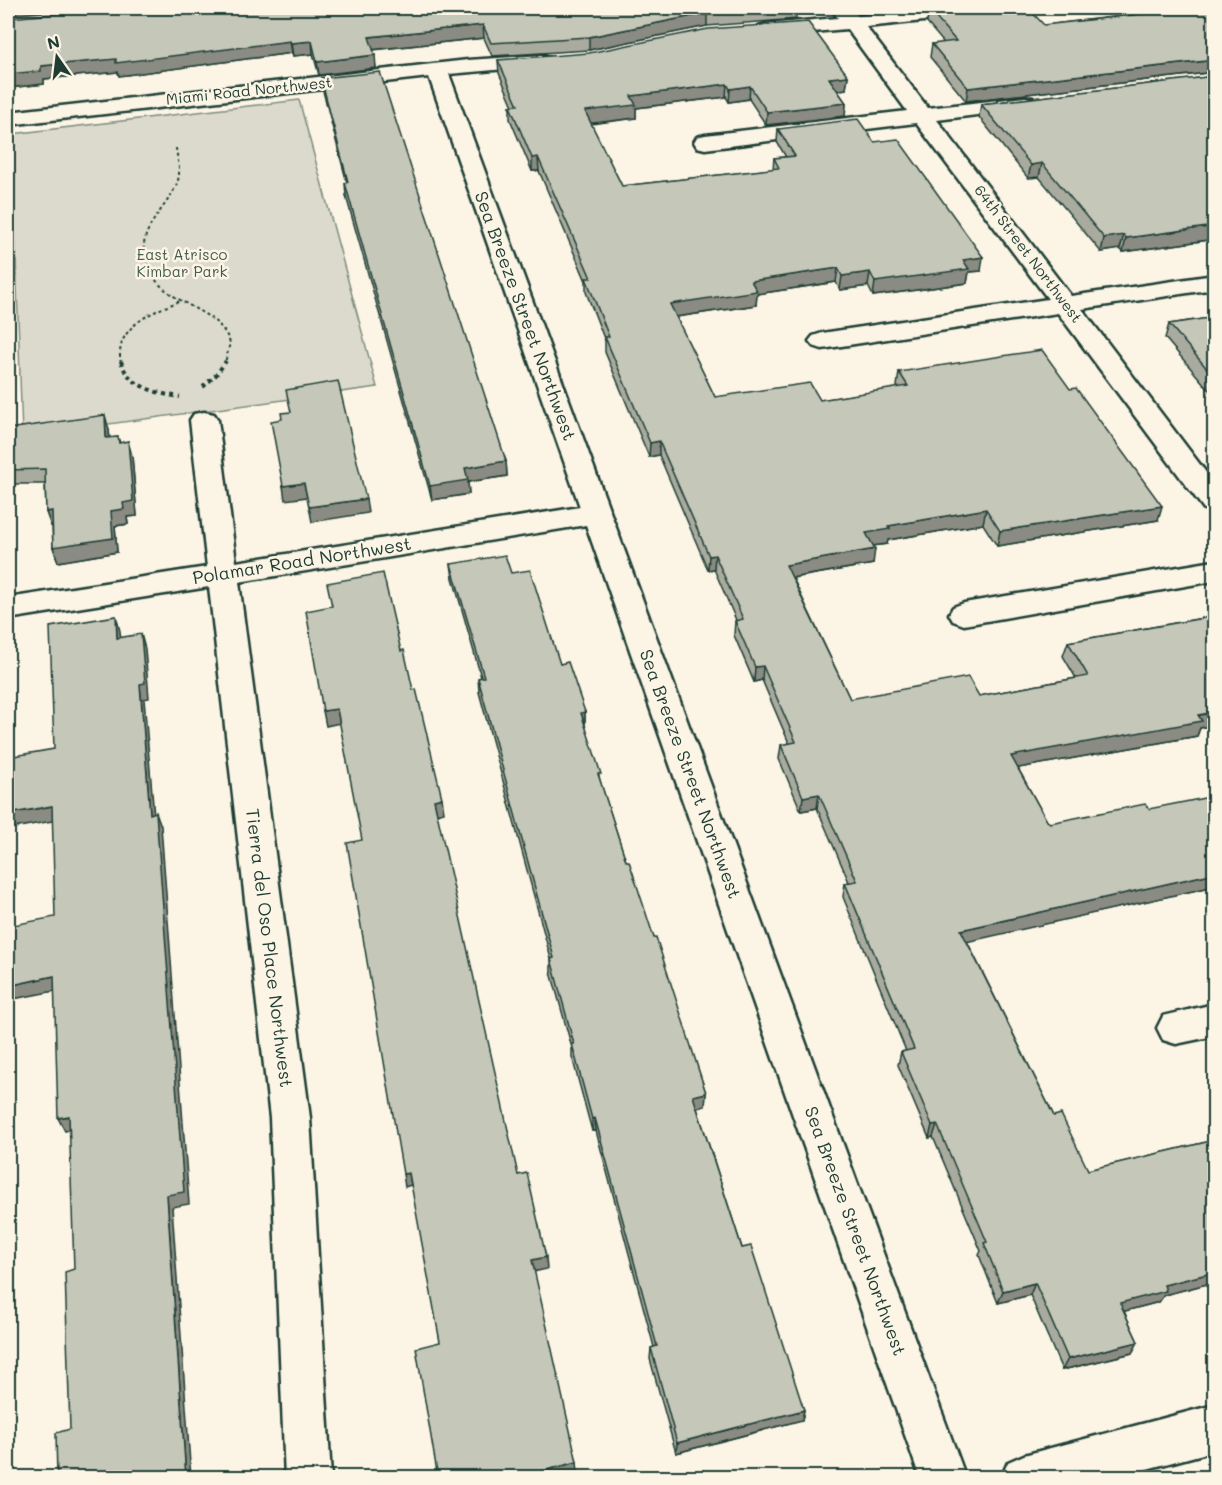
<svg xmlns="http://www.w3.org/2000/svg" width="1222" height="1485" font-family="Mali,sans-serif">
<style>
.green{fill:#dcdacc;stroke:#7e8c80;stroke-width:1.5}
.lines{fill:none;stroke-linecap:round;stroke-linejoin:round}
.minor-casing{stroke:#1f3d34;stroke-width:5}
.path-far1{stroke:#1f3d34;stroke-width:2;stroke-dasharray:3 3;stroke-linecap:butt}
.path{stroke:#1f3d34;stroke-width:4;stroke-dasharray:4 4;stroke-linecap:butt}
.minor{fill:#fcf5e5;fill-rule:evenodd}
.wall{fill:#a9ab9f;stroke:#1f3d34;stroke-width:1.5}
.shaded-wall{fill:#8a8b82;stroke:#1f3d34;stroke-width:1.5}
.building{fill:#c5c7b9;stroke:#1f3d34;stroke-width:1.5}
.labels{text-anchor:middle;stroke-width:5;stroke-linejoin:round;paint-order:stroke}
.far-street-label{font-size:15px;fill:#1f3d34;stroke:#fcf5e5}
.far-park-label{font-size:15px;fill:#455c52;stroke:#fcf5e5}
.street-label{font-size:18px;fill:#1f3d34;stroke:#fcf5e5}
</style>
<rect width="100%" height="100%" fill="#fcf5e5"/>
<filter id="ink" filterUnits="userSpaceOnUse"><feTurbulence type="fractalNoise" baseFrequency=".0167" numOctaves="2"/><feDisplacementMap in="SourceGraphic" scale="12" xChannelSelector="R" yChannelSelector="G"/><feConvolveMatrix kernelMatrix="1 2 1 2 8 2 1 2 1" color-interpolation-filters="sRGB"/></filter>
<g filter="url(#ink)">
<polygon class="green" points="299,100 377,387 22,436 12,134"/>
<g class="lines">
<g class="minor-casing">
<g id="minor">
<polygon points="831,8 851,8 858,16 940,8 1001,8 998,12 991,14 866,27 928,108 1025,97 1033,98 1036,103 1033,108 937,120 1071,296 1214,275 1214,289 1082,309 1214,483 1214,511 1204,509 1058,313 822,349 813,346 809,341 813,336 822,333 1048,299 916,123 705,149 697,147 694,142 697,137 705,135 907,111 847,29 766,36 759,34 756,30 759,26 766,24 838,18"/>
<polygon points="543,55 550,57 553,61 550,65 449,74 966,1478 920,1478 586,525 239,582 310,1118 331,1478 285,1478 270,1118 209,587 8,619 8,598 207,567 190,420 194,414 204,412 214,414 218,420 236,562 580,507 429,77 8,125 8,112 468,60"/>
<polygon points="1214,561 1214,581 964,625 953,621 949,614 953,607 964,603"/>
<polygon points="1214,1004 1214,1036 1176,1044 1163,1040 1157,1028 1163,1016"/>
<polygon points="1214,1405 1214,1451 1113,1478 1001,1478 1008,1462 1024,1455"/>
</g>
</g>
<g class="path-far1">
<path d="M176,148c1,10 5,22 2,32 -8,27 -41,47 -33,78 12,49 73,46 85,85l-5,20"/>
<path d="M121,363c-8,-36 33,-52 59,-62"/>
</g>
<g class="path">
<path d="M121,361c6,25 37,33 59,36"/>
<polyline points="203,387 216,375 226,361"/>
</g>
<use href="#minor" class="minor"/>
</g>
<g class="wall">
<polygon points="125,8 796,8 796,19 707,26 589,50 492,56 484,38 373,50 376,68 319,75 313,54 293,56 292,53 119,76 118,72 44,79 44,84 8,88"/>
<polygon points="1150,8 1215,8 1215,72 966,101 930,57 932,44 944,43 927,23 929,10 1044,25 1154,12"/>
<polygon points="498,60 848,76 846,89 837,90 846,103 845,116 766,125 749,99 729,102 726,97 636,108 636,118 591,124 622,186 773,169 774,158 786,157 777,142 778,129 874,142 981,271 969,272 967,283 873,296 868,286 840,290 836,282 757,294 756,305 676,317 715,397 820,400 898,388 897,386 899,372 1158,520 997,546 983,524 888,540 887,544 873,546 873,564 793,578 850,699 979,696 1076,678 1063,656 1068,642 1215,616 1215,725 1200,728 1197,736 1018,768 1047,821 1050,823 1149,809 1215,886 967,941 1054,1116 1088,1170 1215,1140 1215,1282 1164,1295 1159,1302 1124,1311 1138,1342 1132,1353 1062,1370 1030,1295 998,1303 979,1255 981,1251 933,1137 929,1138 898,1065 901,1052 906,1051 843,897 845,883 849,882 817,808 801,811 779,759 781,745 789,743 762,680 754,682 734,635 735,621 736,620 714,569 708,570 659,455 649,457 605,352 605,341 586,292 586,281 539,171 532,171 510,119 510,106 513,106 499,73"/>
<polygon points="1215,76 1215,239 1123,252 1120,249 1101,252 1039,177 1028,178 979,117 981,104"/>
<polygon points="321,78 506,461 507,476 468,482 469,494 432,500 346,196 345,183 347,183 323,91"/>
<polygon points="1215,317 1215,397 1165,338 1169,324"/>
<polygon points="8,429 109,430 110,438 118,437 120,443 132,456 137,516 127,517 128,524 115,526 117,552 58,562 53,547 52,526 51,526 46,512 45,484 8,484"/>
<polygon points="451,564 511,573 560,664 585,712 585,725 601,784 626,861 654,938 706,1093 705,1106 697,1108 742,1248 804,1410 802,1420 676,1453 650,1359 651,1348 654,1347 596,1131 592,1131 572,1057 572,1048 551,972 551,959 479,692 478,678 481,677 453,578"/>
</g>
<g class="shaded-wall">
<polygon points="8,8 91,8 8,15 8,17"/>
<polygon points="707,13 707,26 589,50 589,37"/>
<polygon points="483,25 484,38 370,50 369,37"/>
<polygon points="290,41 292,53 119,76 118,72 44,79 44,84 8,88 8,74 41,66"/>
<polygon points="312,41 313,54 293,56 291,43"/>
<polygon points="375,55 376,68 319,75 317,62"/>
<polygon points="1215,60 1215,72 966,101 968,88"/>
<polygon points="848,76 846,89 827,92 829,78"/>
<polygon points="727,84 726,97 636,108 636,118 585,124 585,111 631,96"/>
<polygon points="750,86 749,99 729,102 730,89"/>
<polygon points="846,103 845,116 766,125 767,112"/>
<polygon points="538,157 539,171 532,171 532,158"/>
<polygon points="1042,163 1039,177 1028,178 1031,165"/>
<polygon points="1215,226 1215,239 1123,252 1126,238"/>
<polygon points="1124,235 1120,249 1101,252 1104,238"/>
<polygon points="983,257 981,271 969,272 967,283 873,296 875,282 963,260"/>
<polygon points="838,268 836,282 757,294 756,305 669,318 670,304 751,281"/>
<polygon points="870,272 868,286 840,290 842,276"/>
<polygon points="105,415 109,430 110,453 106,438"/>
<polygon points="128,441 132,456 137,516 127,517 128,524 115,526 117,552 58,562 53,547 123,503"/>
<polygon points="659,441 659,455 649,457 650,443"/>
<polygon points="506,461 507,476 468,482 469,494 432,500 430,486 465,468"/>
<polygon points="304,483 307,497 285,500 283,486"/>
<polygon points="366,499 368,513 312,522 309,507"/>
<polygon points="1162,506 1158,520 997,546 1000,531"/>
<polygon points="986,509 983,524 888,540 887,544 864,547 866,533 888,526"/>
<polygon points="52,511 56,526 51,526 46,512"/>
<polygon points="875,549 873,564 785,579 786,565"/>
<polygon points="715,555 714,569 708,570 709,556"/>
<polygon points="116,616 120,631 122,653 117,638"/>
<polygon points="141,634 145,649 149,698 144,699 155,828 150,814 140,684"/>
<polygon points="763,666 762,680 754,682 755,667"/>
<polygon points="337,709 340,723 326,726 323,711"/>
<polygon points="585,712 585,727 581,713"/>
<polygon points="1215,712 1215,725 1200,728 1197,736 1007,770 1011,756"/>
<polygon points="819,794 817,808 801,811 803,797"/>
<polygon points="442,798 444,812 436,814 434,800"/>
<polygon points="52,806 58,820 8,829 8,814"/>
<polygon points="156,812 161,826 189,1204 172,1207 191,1478 186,1478 167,1195"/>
<polygon points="1215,873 1215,886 957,944 961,930"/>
<polygon points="54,976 60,990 8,1000 8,986"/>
<polygon points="706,1093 705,1106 692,1109 693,1096"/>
<polygon points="69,1116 75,1128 65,1131 58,1118"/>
<polygon points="595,1118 596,1131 592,1131 592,1119"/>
<polygon points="937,1124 933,1137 929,1138 932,1125"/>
<polygon points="409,1173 411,1185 405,1187 403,1174"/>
<polygon points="546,1257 547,1269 533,1272 532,1260"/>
<polygon points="1215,1272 1215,1282 1164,1295 1159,1302 1114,1314 1120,1303 1164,1285"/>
<polygon points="1035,1283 1030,1295 998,1303 1003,1291"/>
<polygon points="1138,1342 1132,1353 1062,1370 1068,1359"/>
<polygon points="8,1387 9,1390 10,1478 8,1478"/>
<polygon points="804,1410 802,1420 676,1453 677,1443"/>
<polygon points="577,1462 578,1472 556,1478 516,1478"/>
</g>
<g class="building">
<polygon points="125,8 781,8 707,13 589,37 491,43 483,25 369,37 375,55 317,62 312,41 291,43 290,41 116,63 116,59 41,66 41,71 8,74 8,18"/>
<polygon points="955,8 1028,8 1044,25 1169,11 1166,8 1215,8 1215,60 968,88 932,44 956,41 929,10"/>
<polygon points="808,22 848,76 829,78 846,103 767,112 750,86 730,89 727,84 631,96 636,105 585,111 622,186 779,168 774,158 795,156 778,129 858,119 874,142 898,139 983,257 963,260 969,269 875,282 870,272 842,276 838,268 751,281 757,291 670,304 715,397 810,383 820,400 908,386 899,372 1042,350 1070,389 1076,388 1162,506 1000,531 986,509 888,526 890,529 866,533 875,549 786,565 850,699 968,677 979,696 1088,676 1068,642 1215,616 1215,712 1198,715 1202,721 1011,756 1047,821 1050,823 1145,804 1149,809 1215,796 1215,873 961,930 1054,1116 1061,1114 1088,1170 1215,1140 1215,1272 1164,1285 1166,1291 1120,1303 1138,1342 1068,1359 1035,1283 1003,1291 984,1243 987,1242 937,1124 932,1125 901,1052 914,1049 845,883 857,881 819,794 803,797 781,745 796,742 763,666 755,667 735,621 743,619 715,555 709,556 659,441 650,443 605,337 609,337 586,278 591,278 538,157 532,158 510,106 518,105 498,60 589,53 708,29"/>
<polygon points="380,72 506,461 465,468 468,480 430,486 345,183 348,182 321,78"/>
<polygon points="1215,76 1215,226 1126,238 1124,235 1104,238 1042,163 1031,165 981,104"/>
<polygon points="1215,317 1215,378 1169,324"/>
<polygon points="338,381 366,499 309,507 304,483 283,486 271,421 282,419 281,413 291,412 286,390"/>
<polygon points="105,415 106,438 118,437 119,443 128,441 133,501 123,503 124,509 111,511 113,538 53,547 52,511 46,512 45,469 8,470 8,429"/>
<polygon points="505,555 511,573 530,570 560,664 568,662 585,712 581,713 601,774 598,774 626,861 629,861 654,938 656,937 706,1093 693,1096 742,1248 751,1246 804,1410 677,1443 651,1348 657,1346 595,1118 592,1119 572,1044 574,1044 551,959 554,958 478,678 484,677 451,564"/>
<polygon points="383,573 401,651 404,650 413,690 416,689 442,798 434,800 518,1175 527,1173 546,1257 532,1260 577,1462 516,1478 438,1478 416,1348 440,1342 409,1173 403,1174 347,843 362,840 337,709 323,711 306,611 332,606 327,583"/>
<polygon points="116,616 117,638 141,634 145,683 140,684 150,814 156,812 184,1192 167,1195 186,1478 57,1478 56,1433 70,1429 65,1272 74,1269 69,1116 58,1118 54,976 8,986 8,926 55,917 52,806 8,814 8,757 54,749 50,627"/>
</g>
</g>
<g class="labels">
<g class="far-street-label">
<text transform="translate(249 91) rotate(-6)" y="5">Miami Road Northwest</text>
<text transform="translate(1028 254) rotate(53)" y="5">64th Street Northwest</text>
</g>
<g class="far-park-label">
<text x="182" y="260">East Atrisco<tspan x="182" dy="17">Kimbar Park</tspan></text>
</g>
<g class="street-label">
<text transform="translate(525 316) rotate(70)" y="6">Sea Breeze Street Northwest</text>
<text transform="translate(302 561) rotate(-9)" y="6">Polamar Road Northwest</text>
<text transform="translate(690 774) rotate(70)" y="6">Sea Breeze Street Northwest</text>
<text transform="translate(269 948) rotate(83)" y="6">Tierra del Oso Place Northwest</text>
<text transform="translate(855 1231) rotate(70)" y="6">Sea Breeze Street Northwest</text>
</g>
</g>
<rect width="1222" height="1485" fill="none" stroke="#fcf5e5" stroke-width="30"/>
<rect x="15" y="15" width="1192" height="1455" fill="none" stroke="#1f3d34" stroke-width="2" filter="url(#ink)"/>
<g transform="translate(57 57) rotate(346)" stroke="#fcf5e5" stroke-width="4.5" paint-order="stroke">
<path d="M0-4.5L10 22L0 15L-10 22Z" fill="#1f3d34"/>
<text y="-9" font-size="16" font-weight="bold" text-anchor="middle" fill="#1f3d34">N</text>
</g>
</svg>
